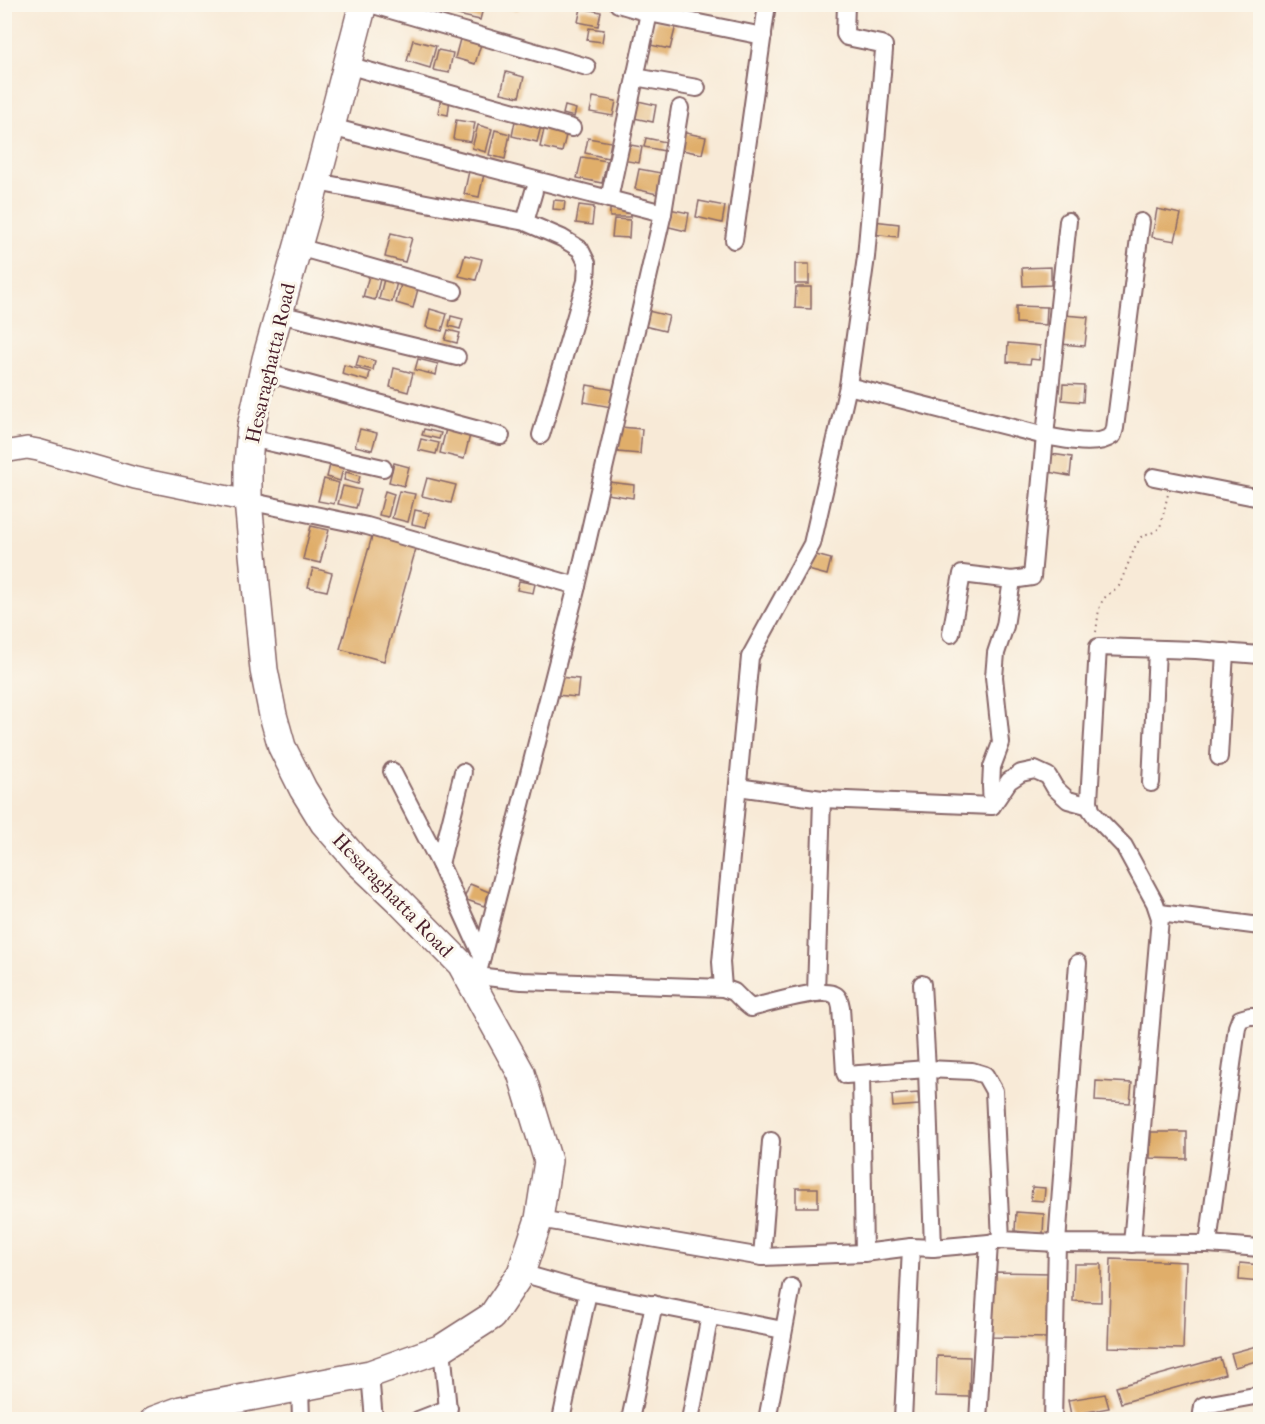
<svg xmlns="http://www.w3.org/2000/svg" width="1265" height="1424" font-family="'IM FELL French Canon',serif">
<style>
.building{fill:#e0ae6b}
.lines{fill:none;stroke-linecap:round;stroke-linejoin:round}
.minor-casing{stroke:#876667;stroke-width:20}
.tertiary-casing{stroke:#876667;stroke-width:24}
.primary-casing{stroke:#876667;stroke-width:30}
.path{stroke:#876667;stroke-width:2;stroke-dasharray:1.5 4.5;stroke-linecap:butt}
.minor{stroke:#fff;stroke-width:16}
.tertiary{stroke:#fff;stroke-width:21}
.primary{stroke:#fff;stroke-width:27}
.labels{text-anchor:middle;stroke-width:6;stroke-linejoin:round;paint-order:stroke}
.street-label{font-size:20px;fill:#4a1f2b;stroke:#fbf7ec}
</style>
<rect width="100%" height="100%" fill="#fbf7ec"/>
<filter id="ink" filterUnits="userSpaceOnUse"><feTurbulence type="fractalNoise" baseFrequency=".0167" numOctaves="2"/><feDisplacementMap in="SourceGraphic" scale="12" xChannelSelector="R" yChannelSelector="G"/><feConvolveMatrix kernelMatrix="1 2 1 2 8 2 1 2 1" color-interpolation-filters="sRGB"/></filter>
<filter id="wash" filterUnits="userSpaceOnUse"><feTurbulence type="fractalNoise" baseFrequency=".008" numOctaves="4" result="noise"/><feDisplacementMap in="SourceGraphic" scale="24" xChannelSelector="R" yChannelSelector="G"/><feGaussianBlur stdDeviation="1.35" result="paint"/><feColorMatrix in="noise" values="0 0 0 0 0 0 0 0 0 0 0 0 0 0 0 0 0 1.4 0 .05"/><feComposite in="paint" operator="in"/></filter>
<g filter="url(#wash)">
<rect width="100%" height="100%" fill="#f8ead7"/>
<g id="blocks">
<g class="building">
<polygon points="461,4 484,4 480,20 458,15"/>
<polygon points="503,4 519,4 518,10 503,8"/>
<polygon points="581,8 601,12 598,26 578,22"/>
<polygon points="656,20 676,25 670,49 650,45"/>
<polygon points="589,28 604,30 602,42 587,40"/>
<polygon points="460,39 481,44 475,64 455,58"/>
<polygon points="413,40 436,46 430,68 407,61"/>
<polygon points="438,50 453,53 449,73 433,70"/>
<polygon points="506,72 524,77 519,97 501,93"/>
<polygon points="441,97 450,98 448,115 438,113"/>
<polygon points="593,97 616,101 613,116 590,112"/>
<polygon points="638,101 656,105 653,122 634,118"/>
<polygon points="565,106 576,109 574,117 563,114"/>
<polygon points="516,116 542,122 537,142 512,136"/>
<polygon points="456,120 475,123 471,142 453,139"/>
<polygon points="478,125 492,129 486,152 472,148"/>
<polygon points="545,125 567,131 562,152 540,147"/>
<polygon points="495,130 510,134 505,159 489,155"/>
<polygon points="681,132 706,137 702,154 677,149"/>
<polygon points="588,138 611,142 608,158 585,153"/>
<polygon points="646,138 666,142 665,151 644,147"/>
<polygon points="625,144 642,147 639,163 622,160"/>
<polygon points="582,157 607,161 602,183 577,178"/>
<polygon points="639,169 661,173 657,194 635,189"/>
<polygon points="469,171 484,174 479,197 464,194"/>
<polygon points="554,200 565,201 564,210 553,209"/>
<polygon points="699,201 725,206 722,223 696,217"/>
<polygon points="579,205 594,207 592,225 576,223"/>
<polygon points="610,208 631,209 631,217 610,217"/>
<polygon points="669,209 689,213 686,231 665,226"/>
<polygon points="1157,209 1181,214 1175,241 1152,237"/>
<polygon points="614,219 630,220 629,238 612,237"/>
<polygon points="873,221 899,224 898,237 872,234"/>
<polygon points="391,233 412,238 405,262 385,257"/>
<polygon points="465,255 482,259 476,280 459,276"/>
<rect x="795" y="264" width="14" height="20"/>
<polygon points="1051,267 1051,285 1023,286 1022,268"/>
<polygon points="370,272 381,275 375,300 363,297"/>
<polygon points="385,275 398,278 392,302 379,299"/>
<polygon points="402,280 419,285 413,308 396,303"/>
<polygon points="796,287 811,287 811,309 795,308"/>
<polygon points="1016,306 1047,307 1046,325 1016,323"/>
<polygon points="430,309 447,314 442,331 426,327"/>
<polygon points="644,310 669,316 665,331 640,325"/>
<polygon points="1063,315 1088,317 1085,346 1060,344"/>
<polygon points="451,316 463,319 460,329 449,326"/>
<polygon points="448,330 460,333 457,343 445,340"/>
<polygon points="1008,343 1040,346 1039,360 1031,359 1030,364 1007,362"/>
<polygon points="359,356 375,361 373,370 356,366"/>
<polygon points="418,359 438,364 436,375 415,370"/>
<polygon points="344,365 370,372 368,381 342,374"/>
<polygon points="394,368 413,373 408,392 390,387"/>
<polygon points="1063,384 1084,385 1083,402 1062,400"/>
<polygon points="587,385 615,390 611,407 584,402"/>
<polygon points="447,425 471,431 464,459 440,453"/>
<polygon points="620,427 642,429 640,454 618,452"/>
<polygon points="360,429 377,433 372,450 355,446"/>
<polygon points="424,429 441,433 439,439 422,435"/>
<polygon points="421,439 439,443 436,454 418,450"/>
<polygon points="1051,454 1072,457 1070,476 1048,472"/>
<polygon points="331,461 344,464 340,481 327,477"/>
<polygon points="394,463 409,467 404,486 389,482"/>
<polygon points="346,472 360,476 358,484 344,480"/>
<polygon points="427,478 456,485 451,503 422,496"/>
<polygon points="324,479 339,483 334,504 318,501"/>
<polygon points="608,482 634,485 633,498 607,494"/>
<polygon points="343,486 361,490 356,508 338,504"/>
<polygon points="385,491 394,494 388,517 379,515"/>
<polygon points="399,491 415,494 408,522 392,518"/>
<polygon points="415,510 429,513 426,527 412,524"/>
<polygon points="311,526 329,530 320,563 303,559"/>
<polygon points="373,533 417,545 384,661 340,649"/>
<polygon points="812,554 831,559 827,575 808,570"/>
<polygon points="313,568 332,573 327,591 308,587"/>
<polygon points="519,581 535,584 533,593 517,590"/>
<polygon points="558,677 579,679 577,697 556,695"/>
<polygon points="470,884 489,892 484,906 464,899"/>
<polygon points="1096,1081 1132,1083 1130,1103 1095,1101"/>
<polygon points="918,1093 919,1105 893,1107 892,1095"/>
<polygon points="1151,1132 1187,1132 1187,1159 1150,1158"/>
<polygon points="1258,1138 1260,1138 1260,1160 1255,1159"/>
<polygon points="1032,1187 1045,1188 1044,1201 1031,1200"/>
<rect x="796" y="1188" width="22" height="19"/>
<polygon points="1016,1212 1044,1214 1043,1234 1015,1231"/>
<polygon points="1111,1259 1186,1262 1183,1349 1108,1347"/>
<polygon points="1240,1263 1260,1265 1260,1282 1239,1280"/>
<polygon points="1074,1264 1101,1264 1101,1302 1073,1301"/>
<polygon points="990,1272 1051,1273 1049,1338 989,1337"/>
<polygon points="1260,1345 1260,1360 1235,1367 1231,1353"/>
<polygon points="937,1356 970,1357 969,1397 936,1396"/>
<polygon points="1220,1358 1225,1374 1121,1403 1116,1387"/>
<polygon points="1105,1394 1109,1408 1071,1415 1068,1400"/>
</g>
</g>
</g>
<g filter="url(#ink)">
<use href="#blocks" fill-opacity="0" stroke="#876667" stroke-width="1.5"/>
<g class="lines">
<g class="minor-casing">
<g id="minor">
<polyline points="370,4 587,67"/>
<polyline points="618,4 649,13 763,36"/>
<polyline points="347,65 572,128"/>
<polyline points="635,77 697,88"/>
<polyline points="331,127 663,213"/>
<polyline points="317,182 525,222 562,238 580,249 587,263 586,281 541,435"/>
<polyline points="609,199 649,13"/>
<polyline points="525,222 534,191"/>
<polyline points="734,240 767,4"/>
<polyline points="298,247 454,291"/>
<polyline points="279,314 457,357"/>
<polyline points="263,372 501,436"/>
<path d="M848,386l197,50c20,3 52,12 68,-1l2,-7 26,-206"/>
<polyline points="250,438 383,468"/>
<polyline points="1154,477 1260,498"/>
<polyline points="248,501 367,526 577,586"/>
<polyline points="951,634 962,574 1012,580 1032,577 1045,436 1068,221"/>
<polyline points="1219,757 1225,652"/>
<polyline points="392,771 440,864 482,956"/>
<polyline points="1151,783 1157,649"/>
<polyline points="738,787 822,799 816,993"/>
<polyline points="822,799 992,806 1009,781 1021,773 1035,770 1048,776 1055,788 1068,800 1090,806"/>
<polyline points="992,806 991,786 992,767 1001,743 994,677 996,653 1005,626 1012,580"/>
<polyline points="440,864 463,772"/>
<polyline points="1160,913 1260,926"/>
<path d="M477,976l45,5 201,7 11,4 11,11 6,5c15,-4 73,-21 84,-13 4,2 5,7 6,12l4,66 1,2 81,-6 45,2 13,4 9,16 7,149"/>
<polyline points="922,984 927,1069 933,1248"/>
<polyline points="474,988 577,586 663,213 680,108"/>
<polyline points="723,988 721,962 750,657 812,544 848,386 866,257 884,50 884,46 881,44 847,37 845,34 846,4"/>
<polyline points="861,1074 864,1253"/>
<polyline points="539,1219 762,1257 864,1253 911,1247 933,1248 989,1243 1001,1240 1057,1243 1208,1244 1260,1248"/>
<polyline points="1132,1244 1160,918 1155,903 1124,846 1096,817 1091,810 1089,801 1098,647 1196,650 1260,655"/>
<polyline points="1208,1244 1237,1027 1240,1019 1250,1016 1260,1016"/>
<polyline points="762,1257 771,1141"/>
<polyline points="521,1273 588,1292 783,1330"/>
<polyline points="442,1348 449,1420"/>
<polyline points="370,1374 374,1420"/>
<polyline points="300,1387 301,1420"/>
<polyline points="418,1420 449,1408"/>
<polyline points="561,1420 588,1292"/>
<polyline points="630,1420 654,1304"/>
<polyline points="690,1420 710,1315"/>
<polyline points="767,1420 792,1287"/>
<polyline points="903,1420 911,1247"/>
<polyline points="978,1420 989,1243"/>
<polyline points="1053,1420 1057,1243 1078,963"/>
<polyline points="1201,1420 1203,1406 1205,1405 1260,1395"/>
</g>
</g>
<g class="tertiary-casing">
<polyline id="tertiary" points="4,452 27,448 38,450 135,478 248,501"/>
</g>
<g class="primary-casing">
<polyline id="primary" points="154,1420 181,1410 370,1374 442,1348 492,1316 521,1273 539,1219 548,1161 521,1073 461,964 398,900 358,862 324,823 303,789 282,747 273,715 264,670 248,501 248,464 251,427 266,359 322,161 363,4"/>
</g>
<polyline class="path" points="1096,632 1099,609 1103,599 1119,586 1135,547 1141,537 1150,534 1160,528 1168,494"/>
<use href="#minor" class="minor"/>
<use href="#tertiary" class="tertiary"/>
<use href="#primary" class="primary"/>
</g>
</g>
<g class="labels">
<g class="street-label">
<text transform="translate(270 363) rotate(-77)" y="7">Hesaraghatta Road</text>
<text transform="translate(393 895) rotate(46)" y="7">Hesaraghatta Road</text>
</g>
</g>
<rect width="1265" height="1424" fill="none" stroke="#fbf7ec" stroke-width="24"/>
</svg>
